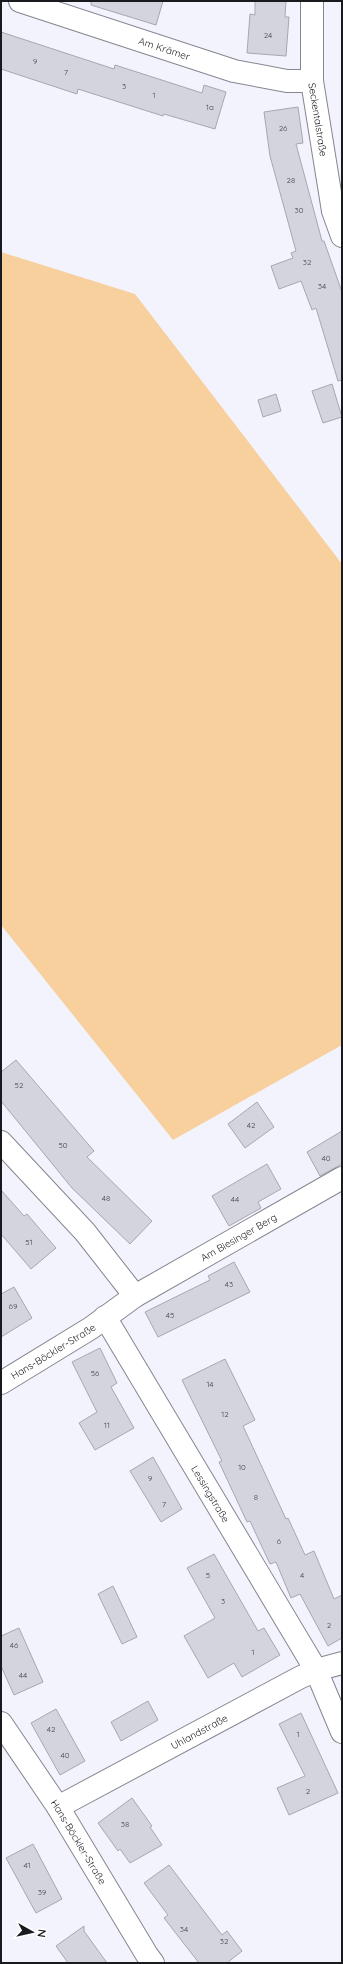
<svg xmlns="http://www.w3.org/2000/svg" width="343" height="1964" font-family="Quicksand,sans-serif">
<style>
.green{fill:#f7d09e}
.building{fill:#d3d4de;stroke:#a7a7b1}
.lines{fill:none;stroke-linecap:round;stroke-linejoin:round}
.minor-casing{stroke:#85868f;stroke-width:24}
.minor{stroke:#fff;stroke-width:22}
.labels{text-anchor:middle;stroke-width:3.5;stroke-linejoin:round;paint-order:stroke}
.number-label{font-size:8px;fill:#48484d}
.street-label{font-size:10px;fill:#191a1d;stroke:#fff}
</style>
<rect width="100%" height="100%" fill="#f3f3fd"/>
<polygon class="green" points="1,252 135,294 342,564 342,1045 173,1140 1,925"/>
<g class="building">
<polygon points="91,1 163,1 156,25 91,5"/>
<polygon points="255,1 286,1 285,17 289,17 286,56 247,53 250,14 255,15"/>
<polygon points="1,32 114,69 115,65 202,93 204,85 226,92 215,129 164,114 163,116 78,89 77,94 1,69"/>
<polygon points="298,107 303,143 296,144 322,241 324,241 342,292 342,380 338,381 316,308 312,310 301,281 279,289 271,266 293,258 291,253 296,251 270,156 264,112"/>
<polygon points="332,384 342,417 323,423 312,391"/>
<polygon points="276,394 281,411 263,417 258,400"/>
<polygon points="16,1060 94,1151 87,1157 152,1221 130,1244 72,1188 1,1101 1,1072"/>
<polygon points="257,1102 274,1127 245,1148 228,1124"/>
<polygon points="342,1131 342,1164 320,1176 307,1152"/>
<polygon points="267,1164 281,1189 258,1202 261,1208 229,1226 212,1196"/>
<polygon points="1,1190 24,1216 27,1214 56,1248 31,1269 1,1234"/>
<polygon points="234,1262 250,1292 158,1337 145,1312 210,1280 208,1276"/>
<polygon points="14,1287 32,1318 1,1337 1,1294"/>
<polygon points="100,1348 117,1383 111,1387 134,1428 95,1450 79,1423 97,1412 72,1362"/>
<polygon points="225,1359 255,1420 243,1426 286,1519 288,1518 305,1555 314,1551 334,1599 342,1595 342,1638 328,1646 300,1594 291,1598 276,1562 270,1564 250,1521 247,1522 219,1462 222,1461 182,1380"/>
<polygon points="153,1457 182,1509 161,1522 130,1471"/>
<polygon points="214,1554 258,1631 264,1628 280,1655 242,1677 234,1663 208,1678 184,1636 215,1618 187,1568"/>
<polygon points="113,1586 137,1637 122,1644 98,1594"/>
<polygon points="19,1628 43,1682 14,1695 1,1666 1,1636"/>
<polygon points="148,1701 158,1720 121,1741 111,1722"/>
<polygon points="56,1709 85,1761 60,1775 31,1723"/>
<polygon points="301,1713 338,1793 289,1815 277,1788 305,1776 279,1724"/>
<polygon points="132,1798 152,1826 150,1827 162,1845 130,1863 120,1849 118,1851 98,1823"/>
<polygon points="33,1844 62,1899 36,1913 6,1858"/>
<polygon points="169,1865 222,1935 227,1931 242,1951 227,1963 199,1963 164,1918 168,1915 144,1883"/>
<polygon points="84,1926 84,1931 107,1963 68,1963 56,1946"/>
</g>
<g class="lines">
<g class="minor-casing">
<g id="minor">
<path id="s1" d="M20,1l214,70 53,10h25"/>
<path id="s2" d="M312,1v80l21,130 9,25"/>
<polyline points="1,1142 85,1232 135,1296"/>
<path id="s3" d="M105,1317l211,353 26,62"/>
<path id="s4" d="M1,1383l90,-55 44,-32 207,-118"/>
<path id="s5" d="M1,1723l57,84 89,148 6,8"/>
<path id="s6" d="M58,1807l241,-129 17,-8 26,-7"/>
</g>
</g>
<use href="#minor" class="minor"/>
</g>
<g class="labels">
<g class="number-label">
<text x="268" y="38">24</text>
<text x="35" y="64">9</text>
<text x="66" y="75">7</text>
<text x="124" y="89">3</text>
<text x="154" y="98">1</text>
<text x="210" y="110">1a</text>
<text x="283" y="131">26</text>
<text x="291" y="183">28</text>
<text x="299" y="213">30</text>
<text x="307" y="265">32</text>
<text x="322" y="289">34</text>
<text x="19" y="1088">52</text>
<text x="251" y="1128">42</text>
<text x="63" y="1148">50</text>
<text x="326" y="1161">40</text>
<text x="106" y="1201">48</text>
<text x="235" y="1202">44</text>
<text x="29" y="1245">51</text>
<text x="229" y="1287">43</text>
<text x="13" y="1309">69</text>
<text x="170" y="1318">45</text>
<text x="95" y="1376">56</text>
<text x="210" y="1387">14</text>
<text x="225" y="1417">12</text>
<text x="107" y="1428">11</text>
<text x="242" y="1470">10</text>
<text x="150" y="1481">9</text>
<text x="256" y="1500">8</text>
<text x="164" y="1507">7</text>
<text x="279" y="1544">6</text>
<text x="208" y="1578">5</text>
<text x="302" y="1578">4</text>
<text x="223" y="1604">3</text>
<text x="329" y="1628">2</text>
<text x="14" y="1648">46</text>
<text x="253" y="1655">1</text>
<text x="23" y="1678">44</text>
<text x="51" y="1732">42</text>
<text x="298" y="1737">1</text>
<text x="65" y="1758">40</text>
<text x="308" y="1794">2</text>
<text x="125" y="1827">38</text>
<text x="27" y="1868">41</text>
<text x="42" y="1895">39</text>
<text x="184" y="1932">34</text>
<text x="224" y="1944">32</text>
</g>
<g class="street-label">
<text dy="4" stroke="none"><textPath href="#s1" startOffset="152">Am Krämer</textPath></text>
<text dy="4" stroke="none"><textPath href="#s2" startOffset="119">Seckentalstraße</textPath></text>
<text dy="4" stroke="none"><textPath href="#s4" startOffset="279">Am Biesinger Berg</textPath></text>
<text dy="4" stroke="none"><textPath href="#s4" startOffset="61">Hans-Böckler-Straße</textPath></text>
<text dy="4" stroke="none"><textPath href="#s3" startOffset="206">Lessingstraße</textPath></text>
<text dy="4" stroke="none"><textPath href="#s6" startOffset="160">Uhlandstraße</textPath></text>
<text dy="4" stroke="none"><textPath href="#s5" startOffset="142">Hans-Böckler-Straße</textPath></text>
</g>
</g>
<rect width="343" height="1964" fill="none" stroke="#191a1d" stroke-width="4"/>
<g transform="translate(32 1932) rotate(98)" stroke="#ffffff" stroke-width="3" paint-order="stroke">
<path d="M0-3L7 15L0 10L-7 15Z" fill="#191a1d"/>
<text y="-6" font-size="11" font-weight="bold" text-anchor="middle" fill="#191a1d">N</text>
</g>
</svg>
